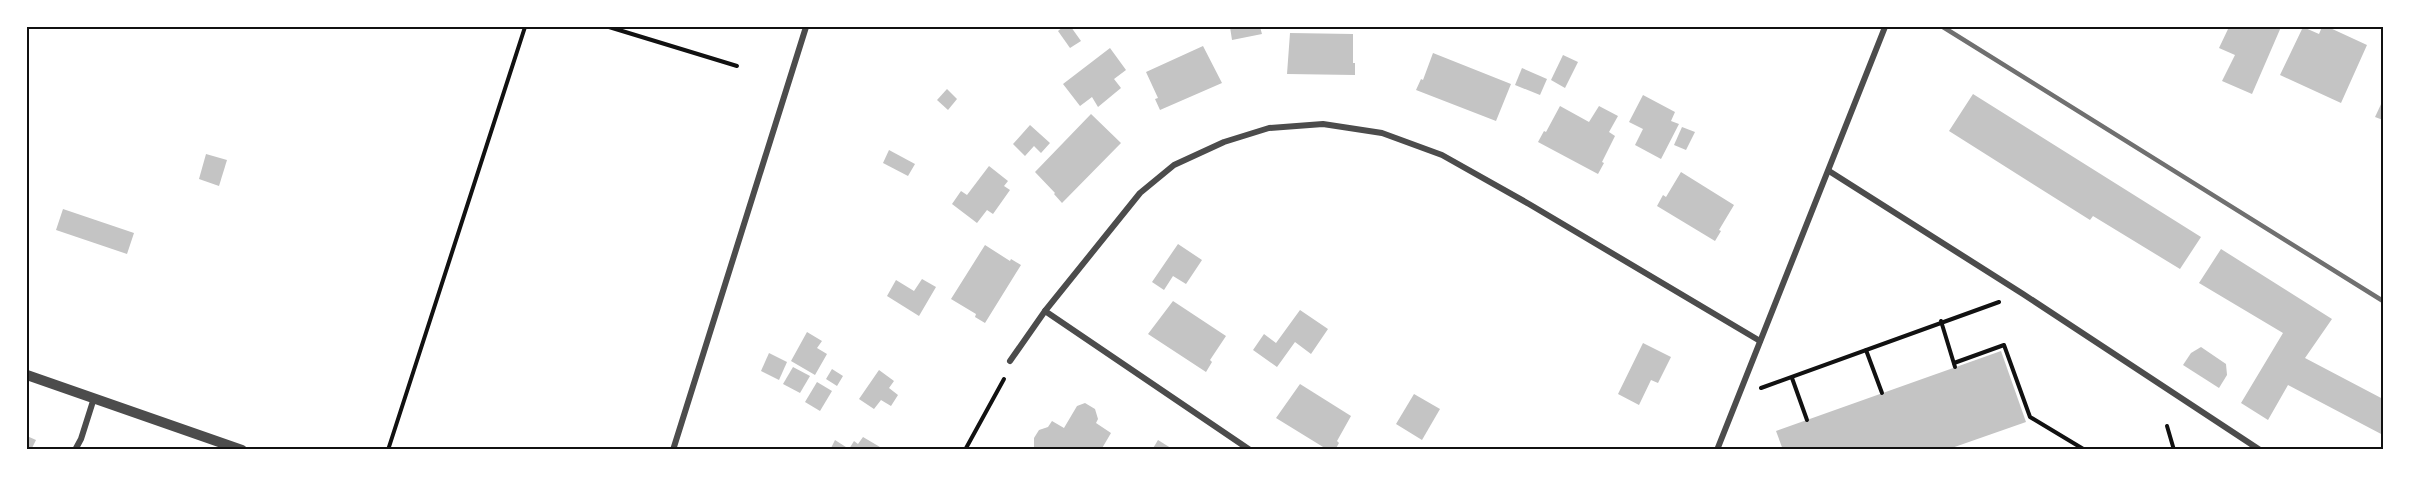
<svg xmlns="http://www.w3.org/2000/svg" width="2410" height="477" font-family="'Roboto Condensed',sans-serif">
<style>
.building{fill:#c4c4c4}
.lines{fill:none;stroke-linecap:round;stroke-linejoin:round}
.path{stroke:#111;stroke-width:4}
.minor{stroke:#4c4c4c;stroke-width:6}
.tertiary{stroke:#4c4c4c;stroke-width:10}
.rail{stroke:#707070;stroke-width:4.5}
.neatline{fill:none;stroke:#111;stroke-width:2}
</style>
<rect width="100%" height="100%" fill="#fff"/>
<g class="building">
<polygon points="1063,27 1071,27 1081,41 1070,48 1058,31"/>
<polygon points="1230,27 1260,27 1262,34 1232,40"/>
<polygon points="2229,27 2281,27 2252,94 2222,81 2235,55 2219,48"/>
<polygon points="2303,27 2319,34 2322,27 2328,27 2367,45 2341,103 2280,75"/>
<polygon points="1290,33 1353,34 1353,63 1355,63 1355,75 1287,74"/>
<polygon points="1203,46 1222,83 1160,110 1155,99 1158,98 1146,72"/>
<polygon points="1110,48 1126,70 1114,79 1121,88 1098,107 1092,97 1080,106 1063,84"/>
<polygon points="1433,53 1511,84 1496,121 1416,90 1421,79 1423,80"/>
<polygon points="1563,55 1578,62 1565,88 1551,80"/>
<polygon points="1522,68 1547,79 1540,95 1515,85"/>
<polygon points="947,89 957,99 948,110 937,100"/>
<polygon points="1973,94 2201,237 2180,269 2093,216 2090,220 1949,131"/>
<polygon points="1643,95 1675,112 1671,121 1679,124 1661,159 1635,145 1643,129 1629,122"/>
<polygon points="2383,100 2383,120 2375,117"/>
<polygon points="1560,106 1589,122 1599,106 1618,116 1609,132 1615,136 1602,162 1604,163 1598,174 1538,142 1544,131 1546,132"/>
<polygon points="1091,114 1121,143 1062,203 1054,194 1055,193 1035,172"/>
<polygon points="1030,125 1050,143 1041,153 1034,146 1025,156 1013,144"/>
<polygon points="1682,127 1695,132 1686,150 1674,145"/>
<polygon points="889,150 915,164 908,176 883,163"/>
<polygon points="206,154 227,160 219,186 199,179"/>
<polygon points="989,166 1008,181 1004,186 1010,190 993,214 987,210 977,223 952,204 961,191 967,195"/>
<polygon points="1681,172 1734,205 1719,230 1721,231 1715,241 1657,206 1663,195 1666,197"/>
<polygon points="63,209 134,233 127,254 56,230"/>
<polygon points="1178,244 1202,260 1186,284 1173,276 1164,290 1152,282"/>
<polygon points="985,245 1010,261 1011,259 1021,265 985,323 975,317 976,314 951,299"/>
<polygon points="2221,249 2332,319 2305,358 2383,399 2383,435 2288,385 2268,420 2241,403 2283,333 2199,283"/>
<polygon points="922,279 936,287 919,316 887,296 896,280 914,291"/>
<polygon points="1173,301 1226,336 1210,360 1212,362 1206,372 1148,334"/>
<polygon points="1300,310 1328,329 1311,354 1295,342 1277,367 1253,350 1264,334 1276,343"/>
<polygon points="807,332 822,341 817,348 827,354 815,375 791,361"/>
<polygon points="1643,343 1671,357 1658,383 1651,380 1639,405 1618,394"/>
<polygon points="2201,347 2226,364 2227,375 2219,388 2183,365 2191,353"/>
<polygon points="2001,351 2026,422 1946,450 1783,450 1776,431"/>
<polygon points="769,353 787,362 779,380 761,371"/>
<polygon points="793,367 810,376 800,393 783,384"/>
<polygon points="832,369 843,376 837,386 826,379"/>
<polygon points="879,370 894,381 889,388 898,395 891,406 881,400 874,409 859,399"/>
<polygon points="817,382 832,391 820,411 805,402"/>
<polygon points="1300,384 1351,416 1337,441 1339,443 1335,450 1328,450 1276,418"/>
<polygon points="1414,394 1440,409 1422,440 1396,424"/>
<polygon points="1085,403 1095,409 1098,419 1096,423 1111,433 1101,450 1034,450 1034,438 1039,430 1048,427 1052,421 1064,428 1077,406"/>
<polygon points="27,436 36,440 31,450 27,450"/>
<polygon points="863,437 880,447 879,450 830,450 835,440 849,449 854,441 858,444"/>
<polygon points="1158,440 1174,450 1152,450"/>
</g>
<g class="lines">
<g class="path">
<polyline points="609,27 737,66"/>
<polyline points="1941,321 1955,367"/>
<polyline points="1866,350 1882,393"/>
<polyline points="1954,363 2004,345 2030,417 2085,450"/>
<polyline points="1792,378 1807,420"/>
<polyline points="1761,388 1999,302"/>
<polyline points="2167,426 2174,450"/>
<polyline points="388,450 525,27"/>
<polyline points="965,450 1004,379"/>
</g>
<g class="minor">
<polyline points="1829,171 2023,294 2260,450"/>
<polyline points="1045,311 1250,450"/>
<polyline points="1010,361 1045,311 1140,193 1174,165 1224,142 1269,128 1323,124 1382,133 1442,155 1529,204 1760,341"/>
<polyline points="75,450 81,439 94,398"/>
<polyline points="673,450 806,27"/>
<polyline points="1717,450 1885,27"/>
</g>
<polyline class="tertiary" points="27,375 242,450"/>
<polyline class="rail" points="1943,27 2383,301"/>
</g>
<rect width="2410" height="477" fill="none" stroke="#ffffff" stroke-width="57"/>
<rect x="28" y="28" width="2354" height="420" class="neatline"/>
</svg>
